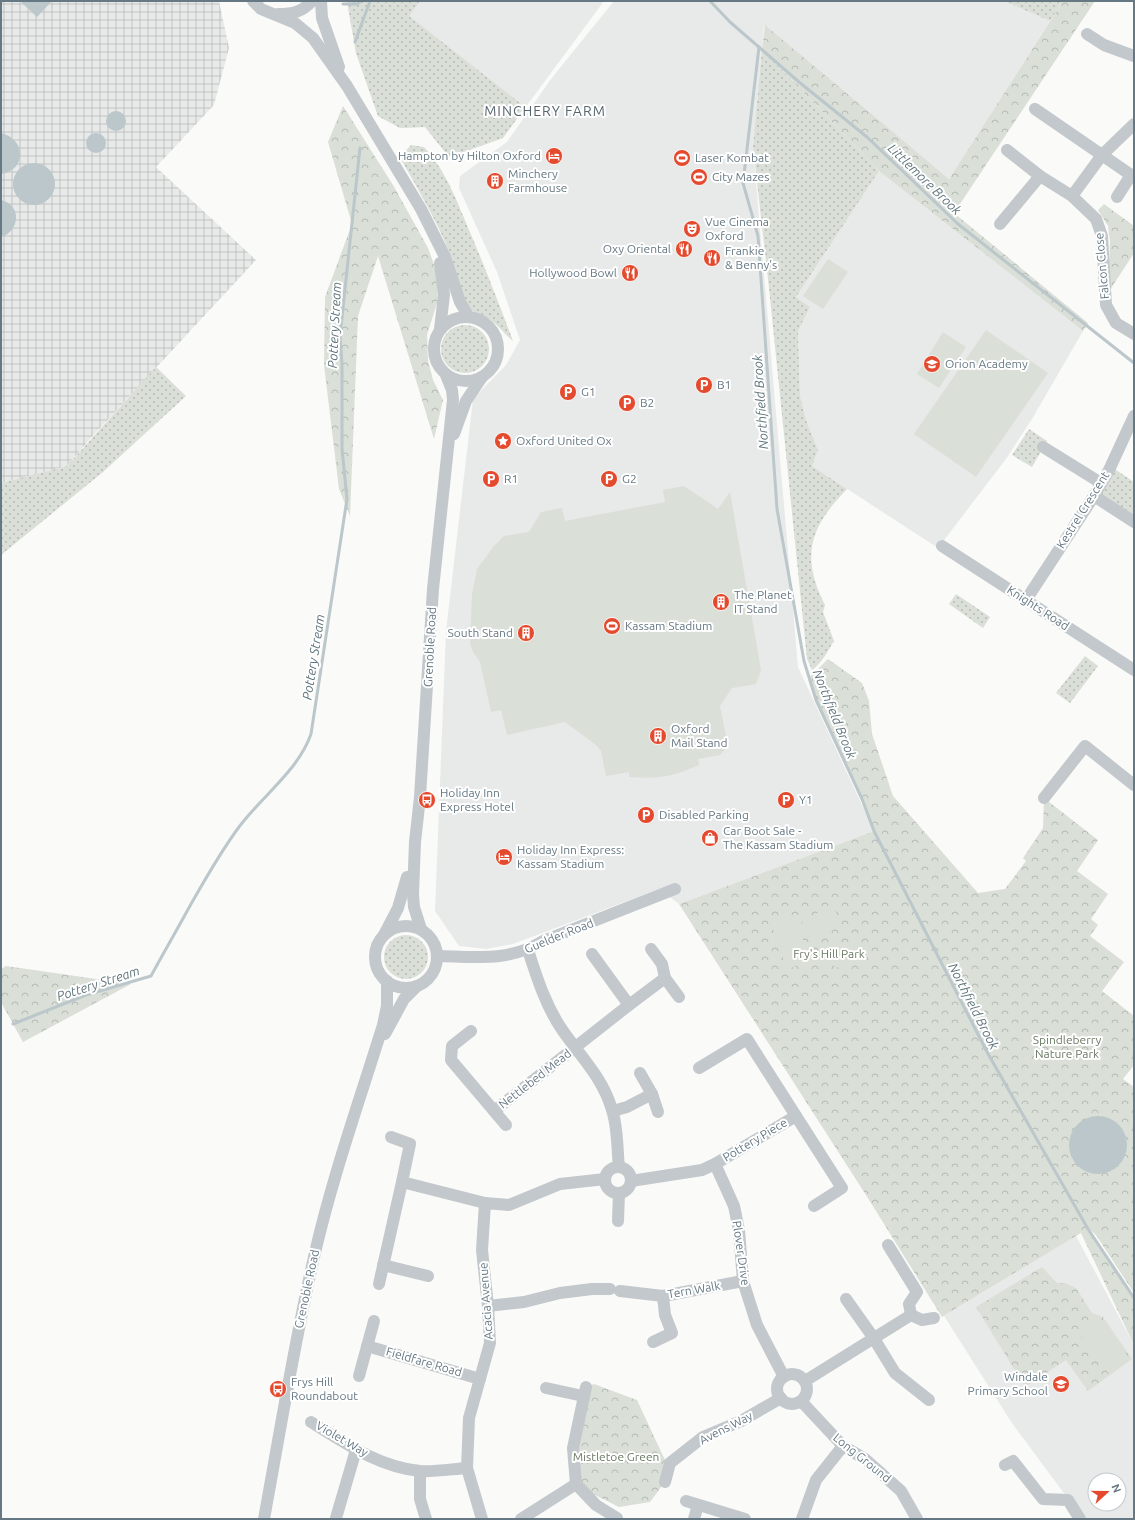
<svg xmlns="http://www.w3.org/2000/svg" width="1135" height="1520" font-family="Ubuntu,sans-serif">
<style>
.built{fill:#e8eae9;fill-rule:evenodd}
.industrial{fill:url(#industrial-grid)}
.grass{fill:url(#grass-dots)}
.forest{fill:url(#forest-crowns)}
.garden{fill:#dadfd7}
.water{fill:#bbc7cb}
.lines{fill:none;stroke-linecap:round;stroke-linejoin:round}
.stream{stroke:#bbc7cb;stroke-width:3}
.minor{stroke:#c3c8cc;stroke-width:12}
.labels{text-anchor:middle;stroke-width:4;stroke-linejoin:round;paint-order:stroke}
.poi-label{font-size:12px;fill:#657883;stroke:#fff;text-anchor:start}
.street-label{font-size:12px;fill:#657883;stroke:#fff}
.park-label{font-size:12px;fill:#6a7a64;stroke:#fff}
.water-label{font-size:13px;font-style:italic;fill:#60767c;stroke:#fff}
.quarter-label{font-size:14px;letter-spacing:1px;fill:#57656e;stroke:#fff}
</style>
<defs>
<pattern id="industrial-grid" width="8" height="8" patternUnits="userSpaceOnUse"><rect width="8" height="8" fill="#e8eae9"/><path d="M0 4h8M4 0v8" fill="none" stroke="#c0c2c2"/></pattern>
<pattern id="grass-dots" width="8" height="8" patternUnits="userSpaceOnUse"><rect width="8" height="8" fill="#dadfd7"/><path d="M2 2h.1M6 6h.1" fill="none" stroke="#b4bab4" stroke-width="1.8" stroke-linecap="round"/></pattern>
<pattern id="forest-crowns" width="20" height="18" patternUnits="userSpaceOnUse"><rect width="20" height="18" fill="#dadfd7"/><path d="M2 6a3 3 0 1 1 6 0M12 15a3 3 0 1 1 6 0" fill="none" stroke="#b4bab4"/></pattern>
</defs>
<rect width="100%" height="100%" fill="#fafaf8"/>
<g class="built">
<polygon points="347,1 604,1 503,138 449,157 425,127 400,128 378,116 356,53"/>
<polygon points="614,1 1004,1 1050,21 949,179 764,26 753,147 798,667 874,831 679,904 659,889 513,944 486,949 459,946 435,911 446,631 473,399 506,365 520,340 497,272 459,188 460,176 507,142 551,79"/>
<polygon points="879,171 1083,331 1032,419 1006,459 938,548 812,466 818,450 806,420 800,396 798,331 810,307 796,297"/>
<path d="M1076,1236l58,109v174h-51l-71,-96 -68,-107zM1095,1480h24v24h-24z"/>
</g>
<polygon class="industrial" points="1,1 219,1 229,48 214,105 156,167 256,260 90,439 67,466 1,483"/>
<g class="grass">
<polygon points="347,1 420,1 409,16 525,107 503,138 449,157 425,127 400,128 378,116 356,53"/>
<polygon points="1004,1 1063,1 1050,21"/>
<path d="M762,49l117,122 -83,126 14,10 -12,24 2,65 6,24 12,30 -6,16 35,23c-37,38 -47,67 -22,116l-2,7 11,29c-7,11 -12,22 -22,29l-5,-11 -38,-371 -16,-141z"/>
<path d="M411,145l13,2c22,24 33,54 45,83 16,37 30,74 44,111 -8,-6 -13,-14 -20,-19 -7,-6 -17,-6 -23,-14 -11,-15 -13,-37 -20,-54 -13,-33 -32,-64 -49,-95l2,-5z"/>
<circle cx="465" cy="349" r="24"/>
<polygon points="156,367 186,396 103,472 1,555 1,483 67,466"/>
<polygon points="1029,429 1047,441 1032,467 1012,455"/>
<polygon points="1113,468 1134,482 1134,518 1097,495"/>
<polygon points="956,594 990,617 983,628 949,604"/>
<polygon points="1085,656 1098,666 1070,703 1056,693"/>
<circle cx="406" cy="957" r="22"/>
</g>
<g class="forest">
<polygon points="1063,1 1095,1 954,213 1088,323 1083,331 879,171 762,49 765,25 949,179"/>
<polygon points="343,106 393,185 428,248 436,270 438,300 427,335 428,360 433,380 443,400 434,439 378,256 358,316 350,516 339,489 324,365 325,297 352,224 328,142"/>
<polygon points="1104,204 1134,226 1134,253 1108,293 1110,242 1108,226 1098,210"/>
<path d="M828,659l34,24 7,18 3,33 21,62 85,97 27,-4 21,-28 -3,-3 20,-30 1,-30 54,42 -21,31 31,23 -17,25 7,6 -8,11 34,26 -22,29 32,25v49l-11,14 11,8v206l-38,-58 -8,-7 46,70v47l-53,-112 -139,84 -76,-122 -187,-291 195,-73c-20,-52 -48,-100 -65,-153z"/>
<polygon points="6,966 131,984 23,1042 1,1002 1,969"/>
<polygon points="1042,1267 1057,1283 1065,1283 1076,1288 1092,1313 1103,1317 1132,1359 1088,1391 1066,1360 1025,1387 976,1307"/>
<polygon points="594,1384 637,1400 664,1458 670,1463 665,1482 650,1502 619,1507 595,1495 596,1505 575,1470 586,1387"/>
</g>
<g class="garden">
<polygon points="828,259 848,272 823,309 803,296"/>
<polygon points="986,330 1048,373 976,477 914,434"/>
<polygon points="943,332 966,347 939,388 917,374"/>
<path d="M684,486l34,23 12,-17 31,178 -5,14 -24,4 -12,18 8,40 -8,9 -22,4 1,6c-28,12 -39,14 -70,12v-5l-23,4 -5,-25 -5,-6 -31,-23 -58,13 -6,-25 -10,2 -11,-50 -7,-10 -3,-9 2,-48 5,-26 17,-23 10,-10 25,-4 12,-20 21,-4 3,13 100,-19 -2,-12z"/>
<path d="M824,910l12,2 4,12c-5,8 -25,15 -35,12l-3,-12 1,-4z"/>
<polygon points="795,915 810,962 787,969 771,923"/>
<polygon points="860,944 865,959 835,968 830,953"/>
<polygon points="1100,1319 1130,1359 1109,1374 1080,1334"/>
</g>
<g class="water">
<polygon points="20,1 52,1 37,17"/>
<circle cx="116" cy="121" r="10"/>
<path d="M1,133c25,6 26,37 0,41z"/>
<circle cx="96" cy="143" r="10"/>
<circle cx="34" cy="184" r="21"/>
<path d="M1,200c21,5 19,31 0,37z"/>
<circle cx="1098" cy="1145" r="29"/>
</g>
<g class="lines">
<g class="stream">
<polyline points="710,1 730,22 799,82 867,137 958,224 1134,363"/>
<polyline points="343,4 357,4 361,1"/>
<polyline points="355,42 370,1"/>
<polyline points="759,47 743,183 758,236 777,509 804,661 816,700 862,799 874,831 987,1052 1088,1229 1134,1298"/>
<path d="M13,1024l73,-29 65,-19c13,-24 27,-48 40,-72 15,-26 30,-53 48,-77 23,-31 59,-56 72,-93l36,-235 -5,-50v-85l-2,-28 20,-188"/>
</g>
<g class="minor">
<polyline points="253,1 261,9 295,23 313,38 347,86 421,209 445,257 460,302 469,317"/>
<polyline points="321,1 322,18 339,67"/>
<path d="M278,14c15,0 24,-2 34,-13"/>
<polyline points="1087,34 1104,45 1134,56"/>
<polyline points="1035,109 1131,175 1117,197"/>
<polyline points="1007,150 1040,176 1072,196 1096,219 1102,236 1106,305 1116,323 1134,334"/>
<polyline points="1072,196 1102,155 1134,124"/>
<polyline points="1000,224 1040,176"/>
<circle cx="466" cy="349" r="32"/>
<polyline points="440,329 444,295 440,263"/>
<polyline points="454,434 466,401 482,377"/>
<polyline points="1043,447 1101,483"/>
<polyline points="1094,496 1134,522"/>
<polyline points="942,546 1134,670"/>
<polyline points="1026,600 1094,496 1109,470 1134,416"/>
<polyline points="1044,798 1085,746 1134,785"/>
<circle cx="406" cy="957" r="31"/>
<polyline points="421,929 414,907 413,894 415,842 420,797 433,589 453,400 452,390 446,375"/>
<polyline points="384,935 398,908 407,877"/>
<polyline points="651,949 662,964 665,978 679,997"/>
<path d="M528,950c9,28 18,57 35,81 18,26 40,47 49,79 6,18 5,39 7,57"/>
<polyline points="592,954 629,1005"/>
<path d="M438,956c38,1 71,6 105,-15l132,-52"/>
<polyline points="471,1031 452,1046 451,1060 506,1125"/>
<polyline points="385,1034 404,999 417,986"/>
<polyline points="699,1068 747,1039 796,1116"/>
<polyline points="640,1073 652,1094 658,1112"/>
<polyline points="494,1111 629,1005 665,978"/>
<polyline points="613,1111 627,1107 652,1094"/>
<polyline points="391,1137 410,1144 402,1182"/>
<polyline points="715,1164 796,1116 842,1188 814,1206"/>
<circle cx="618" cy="1180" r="13"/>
<polyline points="631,1181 702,1170 715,1164 734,1206 739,1230 743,1281 757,1325 784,1377"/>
<polyline points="618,1221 619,1193"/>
<polyline points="888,1245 917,1292 909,1304 911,1315"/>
<polyline points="383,1265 428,1276"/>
<polyline points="379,1284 402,1182 485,1203"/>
<polyline points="620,1291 663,1296 743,1281"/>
<polyline points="846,1299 873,1337 895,1373 929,1400"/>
<polyline points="488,1306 524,1302 560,1293 592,1289 610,1289"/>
<polyline points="911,1315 922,1320 934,1318"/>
<polyline points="653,1342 672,1333 665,1315 663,1296"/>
<polyline points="367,1346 480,1379"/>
<circle cx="792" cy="1389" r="15"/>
<polyline points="359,1376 374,1321"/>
<polyline points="805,1381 911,1315"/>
<polyline points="546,1388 583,1396"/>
<polyline points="801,1401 843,1446 865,1459 901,1491 917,1519"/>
<path d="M311,1422c34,21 68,45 109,49 15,1 32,-2 47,-3"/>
<polyline points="1005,1465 1013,1461 1043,1499 1068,1500 1080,1519"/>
<polyline points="420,1471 420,1499 426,1519"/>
<polyline points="665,1482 670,1463 703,1437 741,1421 781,1398"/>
<polyline points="576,1484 596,1505 617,1518"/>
<polyline points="686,1501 745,1519"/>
<polyline points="336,1518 356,1450"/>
<path d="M264,1519c16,-87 30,-175 50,-262 18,-79 45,-155 69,-232l4,-19v-25"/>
<polyline points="482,1519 467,1468 469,1418 490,1343 488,1306 482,1250 485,1203 509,1205 560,1184 605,1179"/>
<polyline points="521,1519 576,1484 573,1448 586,1387"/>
<polyline points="694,1519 698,1505"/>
<polyline points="802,1519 816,1480 843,1446"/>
</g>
</g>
<defs>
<g id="hotel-disc" transform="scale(0.9)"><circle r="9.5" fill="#e44a2e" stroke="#fff"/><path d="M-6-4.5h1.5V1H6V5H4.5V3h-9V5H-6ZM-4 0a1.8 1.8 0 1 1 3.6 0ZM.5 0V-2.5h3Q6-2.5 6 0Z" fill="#fff"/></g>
<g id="stadium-disc" transform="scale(0.9)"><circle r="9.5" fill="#e44a2e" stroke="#fff"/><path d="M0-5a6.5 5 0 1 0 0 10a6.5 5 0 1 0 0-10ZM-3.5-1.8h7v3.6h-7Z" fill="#fff"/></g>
<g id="building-disc" transform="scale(0.9)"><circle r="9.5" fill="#e44a2e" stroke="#fff"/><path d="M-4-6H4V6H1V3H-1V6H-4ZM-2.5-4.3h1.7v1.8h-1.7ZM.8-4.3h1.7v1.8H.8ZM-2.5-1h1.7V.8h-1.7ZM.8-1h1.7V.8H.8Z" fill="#fff"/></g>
<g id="theatre-disc" transform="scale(0.9)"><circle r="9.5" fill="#e44a2e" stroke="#fff"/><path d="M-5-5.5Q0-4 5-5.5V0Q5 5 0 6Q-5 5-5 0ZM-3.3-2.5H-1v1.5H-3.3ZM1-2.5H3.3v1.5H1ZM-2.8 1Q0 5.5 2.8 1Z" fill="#fff"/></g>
<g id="restaurant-disc" transform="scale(0.9)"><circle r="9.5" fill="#e44a2e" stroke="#fff"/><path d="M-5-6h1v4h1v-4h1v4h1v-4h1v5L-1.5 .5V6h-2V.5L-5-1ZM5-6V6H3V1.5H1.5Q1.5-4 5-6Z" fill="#fff"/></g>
<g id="school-disc" transform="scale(0.9)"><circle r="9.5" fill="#e44a2e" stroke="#fff"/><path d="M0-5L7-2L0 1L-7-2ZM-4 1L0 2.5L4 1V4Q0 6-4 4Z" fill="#fff"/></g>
<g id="parking-disc" transform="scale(0.9)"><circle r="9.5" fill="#e44a2e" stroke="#fff"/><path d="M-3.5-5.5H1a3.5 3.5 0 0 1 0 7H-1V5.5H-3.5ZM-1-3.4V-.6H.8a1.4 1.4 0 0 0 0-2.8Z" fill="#fff"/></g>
<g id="sight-disc" transform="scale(0.9)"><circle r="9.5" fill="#e44a2e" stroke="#fff"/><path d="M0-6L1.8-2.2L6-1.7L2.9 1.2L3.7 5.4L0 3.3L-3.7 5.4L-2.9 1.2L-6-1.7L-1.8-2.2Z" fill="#fff"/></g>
<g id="bus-disc" transform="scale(0.9)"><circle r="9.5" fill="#e44a2e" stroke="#fff"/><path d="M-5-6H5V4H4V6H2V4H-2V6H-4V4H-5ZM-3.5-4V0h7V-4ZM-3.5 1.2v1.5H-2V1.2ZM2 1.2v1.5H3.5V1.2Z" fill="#fff"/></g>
<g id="shop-disc" transform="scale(0.9)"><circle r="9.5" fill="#e44a2e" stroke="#fff"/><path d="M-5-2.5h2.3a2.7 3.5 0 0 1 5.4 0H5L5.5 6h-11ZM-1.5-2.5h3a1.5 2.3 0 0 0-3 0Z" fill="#fff"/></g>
</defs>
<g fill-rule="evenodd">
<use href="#hotel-disc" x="554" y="156"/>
<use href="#stadium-disc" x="682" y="158"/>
<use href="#stadium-disc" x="699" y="177"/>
<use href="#building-disc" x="495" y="181"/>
<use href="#theatre-disc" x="692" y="229"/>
<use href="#restaurant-disc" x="684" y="249"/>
<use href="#restaurant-disc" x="712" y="258"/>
<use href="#restaurant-disc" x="630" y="273"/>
<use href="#school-disc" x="932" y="364"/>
<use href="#parking-disc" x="704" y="385"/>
<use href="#parking-disc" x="568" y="392"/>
<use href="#parking-disc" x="627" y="403"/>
<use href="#sight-disc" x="503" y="441"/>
<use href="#parking-disc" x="491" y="479"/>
<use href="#parking-disc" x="609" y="479"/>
<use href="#building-disc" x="721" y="602"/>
<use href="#stadium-disc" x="612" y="626"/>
<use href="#building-disc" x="526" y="633"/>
<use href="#building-disc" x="658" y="736"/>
<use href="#bus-disc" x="427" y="800"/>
<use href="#parking-disc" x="786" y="800"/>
<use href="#parking-disc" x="646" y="815"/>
<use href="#shop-disc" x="710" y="838"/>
<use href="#hotel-disc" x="504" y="857"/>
<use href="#school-disc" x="1061" y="1384"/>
<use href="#bus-disc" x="278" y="1389"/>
</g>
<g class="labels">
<g class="poi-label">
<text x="541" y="160" text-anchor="end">Hampton by Hilton Oxford</text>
<text x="695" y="162">Laser Kombat</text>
<text x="508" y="178">Minchery<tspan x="508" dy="14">Farmhouse</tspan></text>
<text x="712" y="181">City Mazes</text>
<text x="705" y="226">Vue Cinema<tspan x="705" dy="14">Oxford</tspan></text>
<text x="671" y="253" text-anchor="end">Oxy Oriental</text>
<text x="725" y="255">Frankie<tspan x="725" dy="14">&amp; Benny's</tspan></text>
<text x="617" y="277" text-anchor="end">Hollywood Bowl</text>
<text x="945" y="368">Orion Academy</text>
<text x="717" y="389">B1</text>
<text x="581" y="396">G1</text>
<text x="640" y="407">B2</text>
<text x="516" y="445">Oxford United Ox</text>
<text x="504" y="483">R1</text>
<text x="622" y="483">G2</text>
<text x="734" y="599">The Planet<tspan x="734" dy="14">IT Stand</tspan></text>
<text x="625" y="630">Kassam Stadium</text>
<text x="513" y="637" text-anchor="end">South Stand</text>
<text x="671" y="733">Oxford<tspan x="671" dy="14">Mail Stand</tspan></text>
<text x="440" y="797">Holiday Inn<tspan x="440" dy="14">Express Hotel</tspan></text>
<text x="799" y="804">Y1</text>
<text x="659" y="819">Disabled Parking</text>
<text x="723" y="835">Car Boot Sale -<tspan x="723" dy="14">The Kassam Stadium</tspan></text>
<text x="517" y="854">Holiday Inn Express:<tspan x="517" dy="14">Kassam Stadium</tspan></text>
<text x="1048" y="1381" text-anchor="end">Windale<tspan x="1048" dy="14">Primary School</tspan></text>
<text x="291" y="1386">Frys Hill<tspan x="291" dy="14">Roundabout</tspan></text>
</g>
<g class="street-label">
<text transform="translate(1102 266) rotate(-95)" y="4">Falcon Close</text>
<text transform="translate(1083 510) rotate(-58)" y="4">Kestrel Crescent</text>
<text transform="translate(1038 608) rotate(33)" y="4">Knights Road</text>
<text transform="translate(430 647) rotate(-87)" y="4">Grenoble Road</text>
<text transform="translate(559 936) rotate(-22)" y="4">Guelder Road</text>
<text transform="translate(535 1079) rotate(-38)" y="4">Nettlebed Mead</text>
<text transform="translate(755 1140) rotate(-31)" y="4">Pottery Piece</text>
<text transform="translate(741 1253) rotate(82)" y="4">Plover Drive</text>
<text transform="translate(307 1289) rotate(-78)" y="4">Grenoble Road</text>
<text transform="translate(694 1290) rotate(-10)" y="4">Tern Walk</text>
<text transform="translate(486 1301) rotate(-94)" y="4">Acacia Avenue</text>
<text transform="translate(424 1362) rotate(16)" y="4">Fieldfare Road</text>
<text transform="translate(726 1428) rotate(-27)" y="4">Avens Way</text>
<text transform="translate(342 1439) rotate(30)" y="4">Violet Way</text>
<text transform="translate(862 1458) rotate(39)" y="4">Long Ground</text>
</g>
<g class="park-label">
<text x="829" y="958">Fry's Hill Park</text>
<text x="1067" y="1044">Spindleberry<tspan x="1067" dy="14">Nature Park</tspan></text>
<text x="616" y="1461">Mistletoe Green</text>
</g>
<g class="water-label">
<text transform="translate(925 179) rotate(44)" y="5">Littlemore Brook</text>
<text transform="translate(334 325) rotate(-87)" y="5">Pottery Stream</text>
<text transform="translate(760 402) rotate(-94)" y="5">Northfield Brook</text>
<text transform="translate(313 657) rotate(-81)" y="5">Pottery Stream</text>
<text transform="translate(835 714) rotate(68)" y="5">Northfield Brook</text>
<text transform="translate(98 983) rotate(-18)" y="5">Pottery Stream</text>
<text transform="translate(974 1006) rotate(63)" y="5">Northfield Brook</text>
</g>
<g class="quarter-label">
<text x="545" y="116">MINCHERY FARM</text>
</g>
</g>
<rect width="1135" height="1520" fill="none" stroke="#657883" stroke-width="4"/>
<g transform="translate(1107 1492) rotate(69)"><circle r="19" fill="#ffffff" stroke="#c1c9cd"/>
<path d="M0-3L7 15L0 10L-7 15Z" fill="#e44a2e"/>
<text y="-6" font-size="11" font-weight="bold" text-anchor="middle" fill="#657883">N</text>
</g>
</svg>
